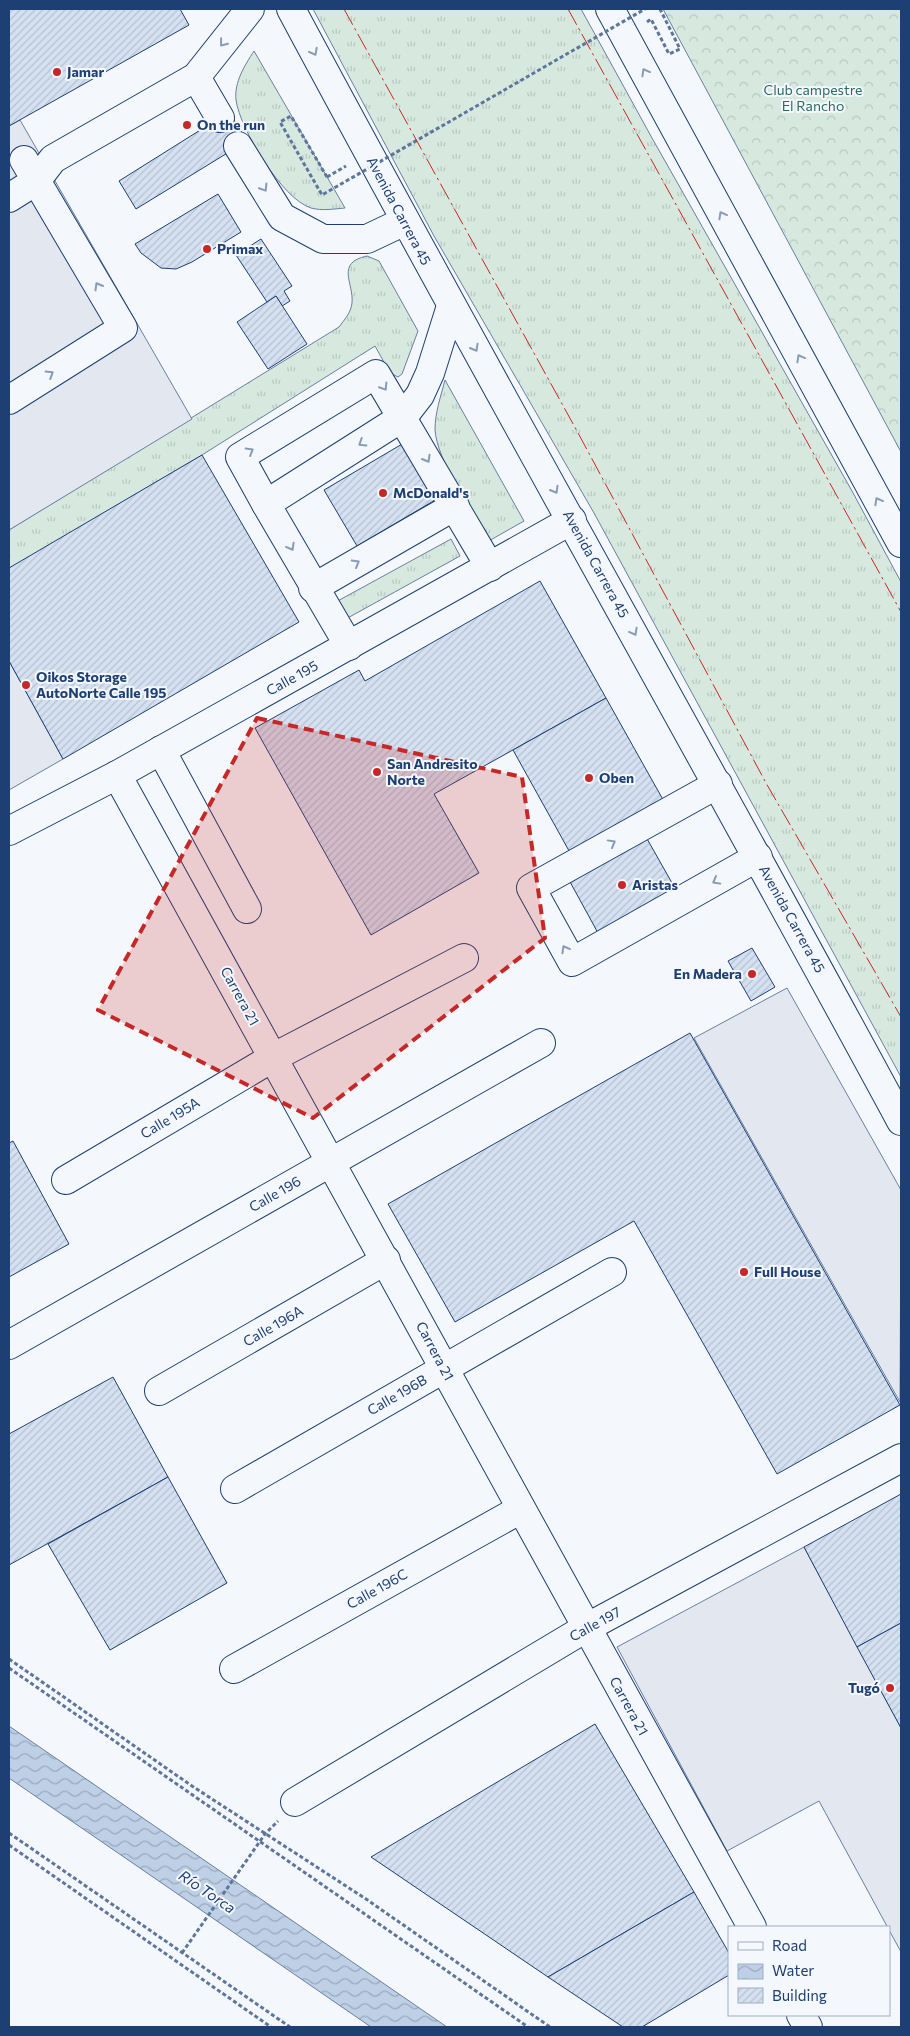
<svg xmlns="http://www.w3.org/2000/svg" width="910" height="2036" font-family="Commissioner,sans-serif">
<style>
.grass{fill:url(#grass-tufts);stroke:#687fa3}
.forest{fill:url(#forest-crowns);stroke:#687fa3}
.parking{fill:#e3e8f0;stroke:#687fa3}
.water{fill:url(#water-waves);stroke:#687fa3}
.building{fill:url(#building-hatch);stroke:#1d3f73}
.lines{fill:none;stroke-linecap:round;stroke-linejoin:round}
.minor-casing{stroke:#1d3f73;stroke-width:30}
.highway-casing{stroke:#1d3f73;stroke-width:30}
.path{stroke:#5e769c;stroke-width:3;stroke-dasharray:4 2.5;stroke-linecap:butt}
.minor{stroke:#f4f7fb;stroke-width:28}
.highway{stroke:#f4f7fb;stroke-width:28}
.path-bridge{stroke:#5e769c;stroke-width:3;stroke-dasharray:4 2.5;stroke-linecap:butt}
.power{stroke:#c62828;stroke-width:1;stroke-dasharray:18 4 2.5 4;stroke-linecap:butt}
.oneway{stroke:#889bb7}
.marked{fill:#c62828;fill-opacity:0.2;stroke:#c62828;stroke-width:4;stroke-dasharray:10 6;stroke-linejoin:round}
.poi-dot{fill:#c62828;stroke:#f4f7fb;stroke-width:2}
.labels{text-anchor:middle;stroke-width:4;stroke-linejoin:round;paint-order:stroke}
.poi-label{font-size:14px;font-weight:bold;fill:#1d3f73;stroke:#f4f7fb;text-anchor:start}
.park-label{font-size:14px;fill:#2c6c60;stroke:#f4f7fb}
.street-label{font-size:14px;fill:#1d3f73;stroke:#f4f7fb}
.water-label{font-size:15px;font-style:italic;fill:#1d3f73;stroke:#f4f7fb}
</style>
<defs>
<pattern id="grass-tufts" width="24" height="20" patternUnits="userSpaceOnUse" patternTransform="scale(1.25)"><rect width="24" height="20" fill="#d7e8df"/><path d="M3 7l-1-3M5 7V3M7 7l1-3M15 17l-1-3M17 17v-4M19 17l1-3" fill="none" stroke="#b8c8c3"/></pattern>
<pattern id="forest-crowns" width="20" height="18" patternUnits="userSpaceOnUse" patternTransform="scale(1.25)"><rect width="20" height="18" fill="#d7e8df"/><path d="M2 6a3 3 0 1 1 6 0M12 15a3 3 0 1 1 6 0" fill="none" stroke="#b8c8c3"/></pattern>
<pattern id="water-waves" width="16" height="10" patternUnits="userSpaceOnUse" patternTransform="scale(1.25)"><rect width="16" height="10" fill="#bed0e5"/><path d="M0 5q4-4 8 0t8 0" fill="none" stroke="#9aaabe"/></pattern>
<pattern id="building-hatch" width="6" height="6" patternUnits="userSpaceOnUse" patternTransform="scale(1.25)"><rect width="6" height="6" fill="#d5e0f0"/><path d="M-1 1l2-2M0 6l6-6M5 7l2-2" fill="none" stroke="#b6c1d1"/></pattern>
</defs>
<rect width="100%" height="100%" fill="#f4f7fb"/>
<g class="grass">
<polygon points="313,9 581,9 652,138 852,491 901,582 901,1077 594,513 434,236"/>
<path d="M254,51l91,157c-11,1 -23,3 -34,0 -29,-9 -71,-79 -75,-108 -2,-18 9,-35 18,-49z"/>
<path d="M367,256l12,5 39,70 -16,43 -4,3 -8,-4 -15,-27 -173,109 -193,114v-39l330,-203c5,-7 12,-14 13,-24 2,-20 -17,-40 15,-47z"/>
<path d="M445,380l79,141 -37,21c-15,-29 -50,-82 -52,-112 0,-18 6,-34 10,-50z"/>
<polygon points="451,539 460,556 344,620 334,603"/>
</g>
<polygon class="forest" points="663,9 901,9 901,452"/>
<g class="parking">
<polygon points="20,120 192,419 9,530 9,126"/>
<polygon points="9,661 63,759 9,790"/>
<polygon points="787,988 901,1190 900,1402 694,1038"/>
<polygon points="804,1547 901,1728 901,1952 819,1801 727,1851 617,1647"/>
</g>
<polygon class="water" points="9,1726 447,2027 371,2027 9,1778"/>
<g class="building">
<polygon points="9,9 180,9 189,25 9,126"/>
<polygon points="229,112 247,141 136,209 119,181"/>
<polygon points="218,194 241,232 192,262 176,269 161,268 141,253 135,244"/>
<polygon points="261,239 292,286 284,291 290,301 282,306 276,296 267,302 236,255"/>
<polygon points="276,296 307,344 268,369 237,322"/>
<polygon points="409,440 442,496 357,546 324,490"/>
<polygon points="202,455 299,622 63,759 9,661 9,568"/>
<polygon points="540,581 606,698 434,794 479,873 371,935 255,728 359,670 365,681"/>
<polygon points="606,698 666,805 573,858 513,750"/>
<polygon points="646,837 676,890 598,933 569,880"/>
<polygon points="752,948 775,987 751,1001 728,961"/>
<polygon points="690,1033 900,1405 777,1474 634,1221 455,1322 388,1204"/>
<polygon points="13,1141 69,1244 9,1277 9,1143"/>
<polygon points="113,1377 168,1477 9,1565 9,1434"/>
<polygon points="168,1477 227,1583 110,1650 48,1544"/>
<polygon points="901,1494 901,1623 857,1647 804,1547"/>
<polygon points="901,1623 901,1728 857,1647"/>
<polygon points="595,1724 694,1892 548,1977 371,1857"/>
<polygon points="694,1892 729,1953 729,1975 642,2027 623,2027 548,1977"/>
</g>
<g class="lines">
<g class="minor-casing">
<g id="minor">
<polyline points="196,77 220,118"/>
<polyline points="238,146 282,217 323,239 367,239 405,221"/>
<polyline points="9,198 36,181 53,159 196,77 250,9"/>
<polyline points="9,400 123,328 24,160"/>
<polyline points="266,504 240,457 376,374 490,567"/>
<polyline points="313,588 455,506"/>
<polyline points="349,646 266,504 403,417 420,395 430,373 451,306"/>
<polyline points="161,750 247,909"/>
<path d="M117,775c213,383 422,769 635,1152"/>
<polyline points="718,784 531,888 572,962 758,857"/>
<polyline points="9,831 117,775 572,520"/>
<polyline points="66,1180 274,1057 464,958"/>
<polyline points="9,1345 541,1043"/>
<polyline points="159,1391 386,1260"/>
<polyline points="235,1489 612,1272"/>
<polyline points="234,1669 521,1509"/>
<polyline points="295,1802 586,1628 901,1458"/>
<polyline points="801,2015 808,2027"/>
</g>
</g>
<g class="highway-casing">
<g id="highway">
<path d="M291,9c199,372 409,740 610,1112"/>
<polyline points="610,9 901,543"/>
</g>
</g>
<g class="path">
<polyline points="647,22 651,19 669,54 680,49 660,9"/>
<polyline points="327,177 346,166"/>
<polyline points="9,1659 192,1786 366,1899 550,2027"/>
<polyline points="9,1668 528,2027"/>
<polyline points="9,1833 290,2027"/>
<polyline points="9,1845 271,2027"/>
<polyline points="182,1953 265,1834 278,1821"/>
</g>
<use href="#minor" class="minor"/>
<use href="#highway" class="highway"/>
<polyline class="path-bridge" points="327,177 291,116 280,122 322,195 645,9"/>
<g class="power">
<polyline points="344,9 577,431 766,783 901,1017"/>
<polyline points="568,9 901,612"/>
</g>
</g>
<defs><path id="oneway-chevron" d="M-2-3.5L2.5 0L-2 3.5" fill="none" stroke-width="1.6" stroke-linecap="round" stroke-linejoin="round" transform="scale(1.25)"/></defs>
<g class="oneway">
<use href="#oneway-chevron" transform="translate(223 43) rotate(128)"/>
<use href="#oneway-chevron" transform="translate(314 52) rotate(62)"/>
<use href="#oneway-chevron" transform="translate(645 72) rotate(-119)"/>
<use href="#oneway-chevron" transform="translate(264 188) rotate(58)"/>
<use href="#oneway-chevron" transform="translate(722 215) rotate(-119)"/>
<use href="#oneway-chevron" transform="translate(98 286) rotate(-120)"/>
<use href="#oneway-chevron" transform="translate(475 348) rotate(60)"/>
<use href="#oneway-chevron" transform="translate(800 358) rotate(-119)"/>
<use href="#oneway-chevron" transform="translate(50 374) rotate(-32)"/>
<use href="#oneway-chevron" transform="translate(384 387) rotate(58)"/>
<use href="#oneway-chevron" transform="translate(362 443) rotate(148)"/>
<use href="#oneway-chevron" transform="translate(250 451) rotate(-31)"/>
<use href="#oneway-chevron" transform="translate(427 459) rotate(60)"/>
<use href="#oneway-chevron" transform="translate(555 490) rotate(60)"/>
<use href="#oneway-chevron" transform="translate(878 501) rotate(-119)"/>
<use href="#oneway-chevron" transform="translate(291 547) rotate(61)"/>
<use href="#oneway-chevron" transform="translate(356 563) rotate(-30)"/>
<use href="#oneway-chevron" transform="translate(634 632) rotate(61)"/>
<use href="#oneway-chevron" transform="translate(612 843) rotate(-29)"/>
<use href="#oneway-chevron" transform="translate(716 881) rotate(151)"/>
<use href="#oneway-chevron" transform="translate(565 949) rotate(-119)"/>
</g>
<path class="marked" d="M257,718l265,59 23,161 -232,180 -215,-108z"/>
<g class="poi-dot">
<circle cx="57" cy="72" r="5"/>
<circle cx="187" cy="125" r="5"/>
<circle cx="207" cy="249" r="5"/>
<circle cx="383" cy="493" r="5"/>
<circle cx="26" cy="685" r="5"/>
<circle cx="377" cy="772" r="5"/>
<circle cx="589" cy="778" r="5"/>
<circle cx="622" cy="885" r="5"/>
<circle cx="752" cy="974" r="5"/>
<circle cx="744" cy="1272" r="5"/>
<circle cx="890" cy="1688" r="5"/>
</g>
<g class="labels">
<g class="poi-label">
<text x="67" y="77">Jamar</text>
<text x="197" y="130">On the run</text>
<text x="217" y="254">Primax</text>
<text x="393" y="498">McDonald's</text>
<text x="36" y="682">Oikos Storage<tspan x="36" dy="16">AutoNorte Calle 195</tspan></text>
<text x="387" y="769">San Andresito<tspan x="387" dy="16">Norte</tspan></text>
<text x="599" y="783">Oben</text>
<text x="632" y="890">Aristas</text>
<text x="742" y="979" text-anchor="end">En Madera</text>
<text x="754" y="1277">Full House</text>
<text x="880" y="1693" text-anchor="end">Tugó</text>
</g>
<g class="park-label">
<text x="813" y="95">Club campestre<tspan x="813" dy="16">El Rancho</tspan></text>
</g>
<g class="street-label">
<text transform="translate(399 211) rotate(62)" y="5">Avenida Carrera 45</text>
<text transform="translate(596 564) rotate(61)" y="5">Avenida Carrera 45</text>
<text transform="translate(292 678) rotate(-29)" y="5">Calle 195</text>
<text transform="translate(792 919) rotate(61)" y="5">Avenida Carrera 45</text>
<text transform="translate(240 996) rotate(61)" y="5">Carrera 21</text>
<text transform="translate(170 1118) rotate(-31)" y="5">Calle 195A</text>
<text transform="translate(275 1194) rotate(-30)" y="5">Calle 196</text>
<text transform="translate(273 1326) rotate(-30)" y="5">Calle 196A</text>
<text transform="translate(435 1351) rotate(62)" y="5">Carrera 21</text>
<text transform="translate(397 1395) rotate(-30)" y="5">Calle 196B</text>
<text transform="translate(377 1589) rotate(-29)" y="5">Calle 196C</text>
<text transform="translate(595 1624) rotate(-29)" y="5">Calle 197</text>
<text transform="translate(629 1706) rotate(61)" y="5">Carrera 21</text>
</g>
<g class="water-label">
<text transform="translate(207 1892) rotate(34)" y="5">Río Torca</text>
</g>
</g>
<rect width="910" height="2036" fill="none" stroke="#1d3f73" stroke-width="20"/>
<rect x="728" y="1926" width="162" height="90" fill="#f4f7fb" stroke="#9eadc5"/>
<rect x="738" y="1942" width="25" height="8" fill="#f4f7fb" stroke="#9eadc5"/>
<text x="772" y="1951" font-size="15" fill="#1d3f73">Road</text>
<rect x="738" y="1964" width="25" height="15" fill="url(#water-waves)" stroke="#9eadc5"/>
<text x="772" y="1976" font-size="15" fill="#1d3f73">Water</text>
<rect x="738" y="1988" width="25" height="15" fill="url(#building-hatch)" stroke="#9eadc5"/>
<text x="772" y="2001" font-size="15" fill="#1d3f73">Building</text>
</svg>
